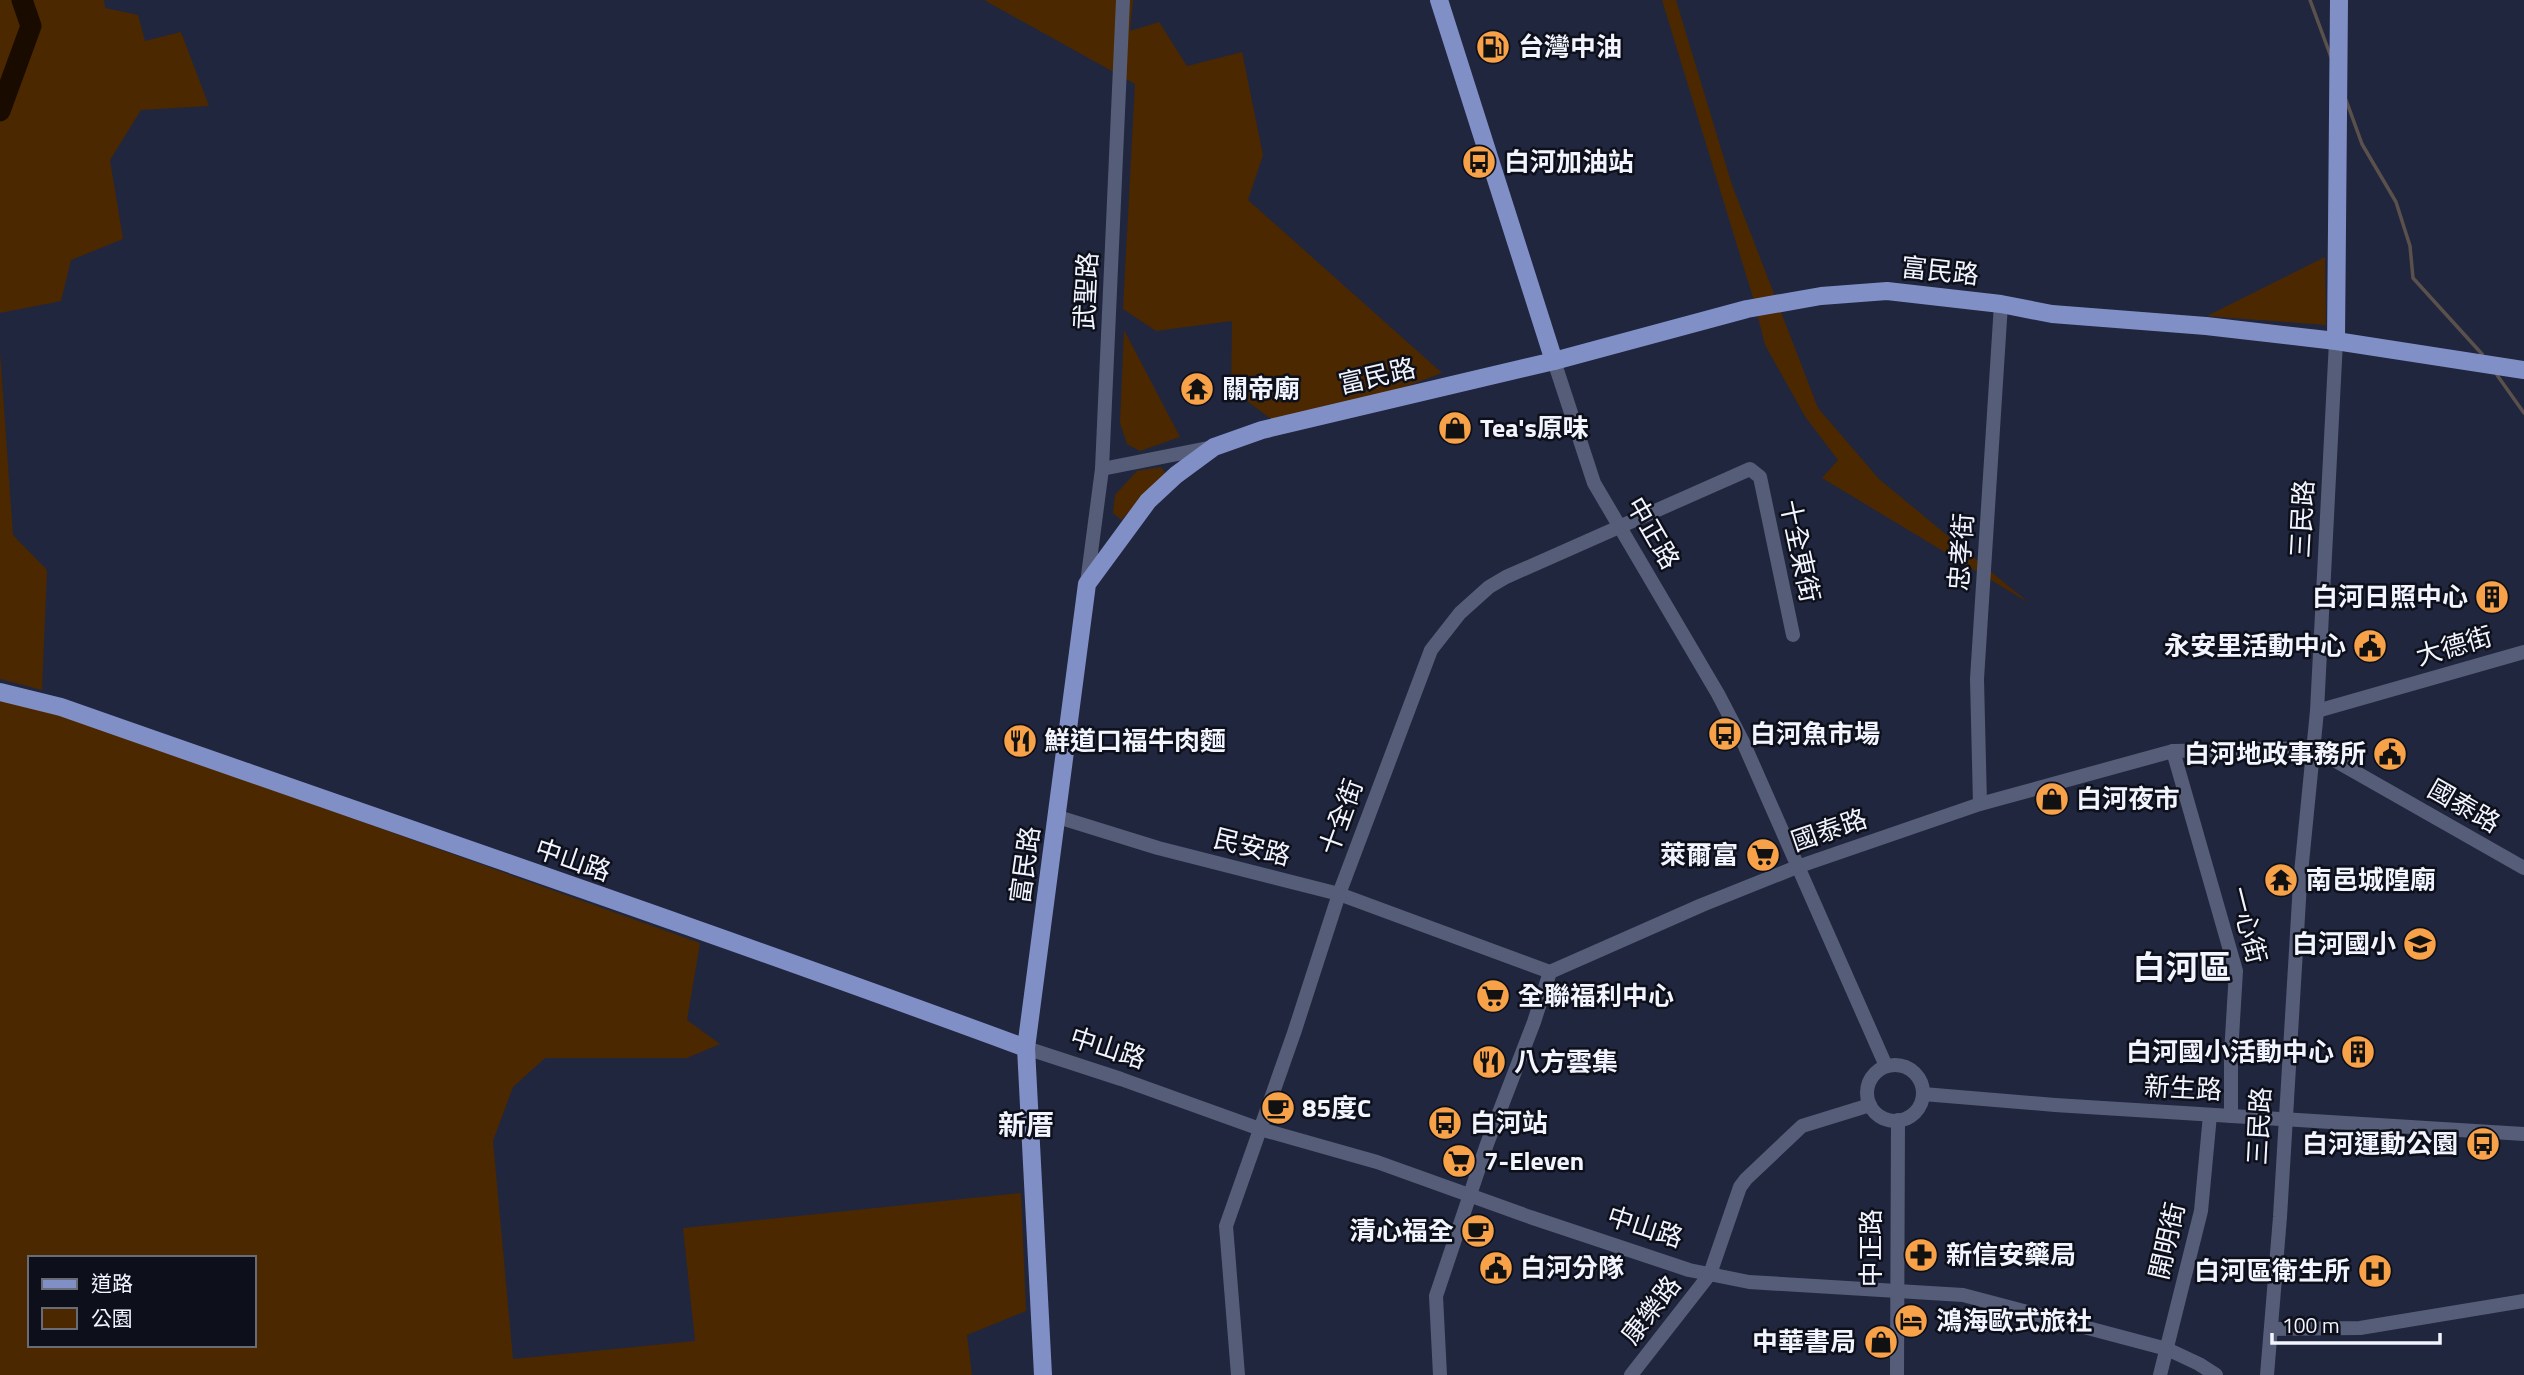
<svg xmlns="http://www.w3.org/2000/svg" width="2524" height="1375" font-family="'Titillium Web','Noto Sans TC',sans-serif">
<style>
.green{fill:#4b2800;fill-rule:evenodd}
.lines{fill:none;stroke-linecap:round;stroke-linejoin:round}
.stream{stroke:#5b514c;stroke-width:3.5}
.river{stroke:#1a0b00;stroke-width:21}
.minor{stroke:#565d78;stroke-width:14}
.major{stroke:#818fc7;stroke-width:18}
.labels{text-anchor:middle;stroke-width:5;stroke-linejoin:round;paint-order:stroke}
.poi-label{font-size:26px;font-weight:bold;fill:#f2f4fe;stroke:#0d101a;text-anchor:start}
.street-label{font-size:26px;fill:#f2f4fe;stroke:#0d101a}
.neighbourhood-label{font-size:28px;font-weight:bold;fill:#f2f4fe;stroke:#0d101a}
.district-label{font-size:33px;font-weight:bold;fill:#f2f4fe;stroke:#0d101a}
</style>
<rect width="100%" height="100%" fill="#20263d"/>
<g class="green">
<polygon points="0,0 104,0 105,8 138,15 145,41 181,32 209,106 141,110 110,160 123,239 71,260 61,301 0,313"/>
<polygon points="984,0 1133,0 1130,31 1159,22 1187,66 1242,52 1263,155 1248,200 1442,373 1344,410 1275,422 1231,389 1232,321 1156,331 1123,309 1135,84"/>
<polygon points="1662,0 1676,0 1732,185 1818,408 1879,479 2029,603 1822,478 1838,460 1806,418 1765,345 1754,301"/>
<polygon points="2325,257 2326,325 2207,316"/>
<polygon points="1124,330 1180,437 1140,451 1127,444 1120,423"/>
<polygon points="0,352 13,535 47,570 42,690 0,679"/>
<polygon points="1161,467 1166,474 1121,520 1113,513 1115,495 1137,471"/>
<path d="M0,697l53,14 647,232 -13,77 33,24 -33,14h-142l-32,29 -20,54 20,218 182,-18 -12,-113 338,-35 5,118 -59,24 5,40h-972zM30,1258h224v87h-224z"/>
</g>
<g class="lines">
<g class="stream">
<polyline points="2310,0 2331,57"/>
<polyline points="2346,100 2362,144 2396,202 2410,246 2413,278 2482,354"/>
<polyline points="2497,375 2524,413"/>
</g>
<polyline class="river" points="0,111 31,26 22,0"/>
<g class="minor">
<polyline points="1554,361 1594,483 1718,694 1743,742 1886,1066"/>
<polyline points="1102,469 1213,447"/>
<polyline points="1087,583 1102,469 1123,0"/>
<polyline points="2317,711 2524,652"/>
<polyline points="2173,751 2236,971 2231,1054 2231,1116"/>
<polyline points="1980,804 1977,679 2001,304"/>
<polyline points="1058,817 1158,848 1339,894 1550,972"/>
<polyline points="1026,1048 1121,1079 1260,1129 1377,1162 1530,1217 1689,1270 1749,1282 1963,1295 2167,1349 2199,1364 2216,1375"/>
<circle cx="1895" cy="1093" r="28"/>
<polyline points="1923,1094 2055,1105 2524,1134"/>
<polyline points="2272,1329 2360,1328 2524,1301"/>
<polyline points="1238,1375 1226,1226 1294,1033 1339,894 1431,650 1460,613 1489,587 1506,577 1750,469 1760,477 1793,635"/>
<polyline points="1440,1375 1436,1296 1487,1144 1534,1022 1550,972 1702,905 1797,867 1980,804 2173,751 2313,748 2524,868"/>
<polyline points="1631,1375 1710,1274 1740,1187 1746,1179 1802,1126 1870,1105"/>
<polyline points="1897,1375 1898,1120"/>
<polyline points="2160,1375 2201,1211 2210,1115"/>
<polyline points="2267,1375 2280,1217 2300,883 2317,711 2336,341"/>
</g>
<g class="major">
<polyline points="1439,0 1554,361"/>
<polyline points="2336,341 2339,0"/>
<path d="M0,692l61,15c321,113 645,223 965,341"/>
<polyline points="1043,1375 1026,1048 1087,584 1148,501 1176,475 1214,447 1262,430 1554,361 1747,309 1821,296 1887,291 2001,304 2052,314 2206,326 2336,341 2524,370"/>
</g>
</g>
<defs>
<g id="fuel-disc" transform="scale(1.75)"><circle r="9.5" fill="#f7a149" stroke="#0d101a"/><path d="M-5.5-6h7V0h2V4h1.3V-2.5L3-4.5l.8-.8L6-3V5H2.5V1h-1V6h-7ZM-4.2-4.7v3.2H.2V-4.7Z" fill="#111"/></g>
<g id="bus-disc" transform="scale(1.75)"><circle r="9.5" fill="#f7a149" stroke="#0d101a"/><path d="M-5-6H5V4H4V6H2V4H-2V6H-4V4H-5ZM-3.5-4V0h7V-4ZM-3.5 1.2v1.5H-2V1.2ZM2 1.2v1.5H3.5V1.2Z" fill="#111"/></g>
<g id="temple-disc" transform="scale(1.75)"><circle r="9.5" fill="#f7a149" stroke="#0d101a"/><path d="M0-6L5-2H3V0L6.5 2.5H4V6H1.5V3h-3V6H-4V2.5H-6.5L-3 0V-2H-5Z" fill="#111"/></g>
<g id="shop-disc" transform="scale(1.75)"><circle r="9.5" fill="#f7a149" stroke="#0d101a"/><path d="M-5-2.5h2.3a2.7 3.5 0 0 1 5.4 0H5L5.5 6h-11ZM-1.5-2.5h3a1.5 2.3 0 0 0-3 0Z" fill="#111"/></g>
<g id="building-disc" transform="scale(1.75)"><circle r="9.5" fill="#f7a149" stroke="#0d101a"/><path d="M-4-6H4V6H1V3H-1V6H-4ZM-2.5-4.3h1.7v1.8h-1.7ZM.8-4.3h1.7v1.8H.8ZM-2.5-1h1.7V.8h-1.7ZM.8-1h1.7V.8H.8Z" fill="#111"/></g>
<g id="civic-disc" transform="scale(1.75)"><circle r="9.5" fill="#f7a149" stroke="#0d101a"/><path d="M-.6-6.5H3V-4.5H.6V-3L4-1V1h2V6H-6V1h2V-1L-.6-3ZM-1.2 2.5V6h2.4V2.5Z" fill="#111"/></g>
<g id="restaurant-disc" transform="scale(1.75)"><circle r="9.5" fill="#f7a149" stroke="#0d101a"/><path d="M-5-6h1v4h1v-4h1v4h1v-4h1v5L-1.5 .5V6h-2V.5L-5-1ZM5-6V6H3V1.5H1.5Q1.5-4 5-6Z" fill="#111"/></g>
<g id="supermarket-disc" transform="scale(1.75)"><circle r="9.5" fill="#f7a149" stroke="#0d101a"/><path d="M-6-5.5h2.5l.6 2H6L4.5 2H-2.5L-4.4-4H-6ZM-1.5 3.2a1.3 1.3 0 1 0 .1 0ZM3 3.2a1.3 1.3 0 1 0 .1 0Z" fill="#111"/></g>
<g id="school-disc" transform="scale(1.75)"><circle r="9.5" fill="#f7a149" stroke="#0d101a"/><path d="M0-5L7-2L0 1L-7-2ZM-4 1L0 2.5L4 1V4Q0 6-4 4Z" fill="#111"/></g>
<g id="cafe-disc" transform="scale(1.75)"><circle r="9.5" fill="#f7a149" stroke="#0d101a"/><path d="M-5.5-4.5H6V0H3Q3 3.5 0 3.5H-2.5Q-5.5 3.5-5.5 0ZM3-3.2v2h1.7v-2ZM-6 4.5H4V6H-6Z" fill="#111"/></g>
<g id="pharmacy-disc" transform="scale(1.75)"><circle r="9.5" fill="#f7a149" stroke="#0d101a"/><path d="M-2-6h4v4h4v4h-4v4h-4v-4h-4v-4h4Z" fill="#111"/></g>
<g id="hospital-disc" transform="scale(1.75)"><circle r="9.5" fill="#f7a149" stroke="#0d101a"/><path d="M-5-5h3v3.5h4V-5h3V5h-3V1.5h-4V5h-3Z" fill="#111"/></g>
<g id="hotel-disc" transform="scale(1.75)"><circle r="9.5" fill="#f7a149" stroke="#0d101a"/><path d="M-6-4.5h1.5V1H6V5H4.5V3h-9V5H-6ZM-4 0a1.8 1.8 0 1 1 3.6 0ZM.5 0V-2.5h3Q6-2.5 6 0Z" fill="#111"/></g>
</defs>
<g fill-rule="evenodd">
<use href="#fuel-disc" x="1493" y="47"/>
<use href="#bus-disc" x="1479" y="162"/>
<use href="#temple-disc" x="1197" y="389"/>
<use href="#shop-disc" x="1455" y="428"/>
<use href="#building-disc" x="2492" y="597"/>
<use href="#civic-disc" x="2370" y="646"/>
<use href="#bus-disc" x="1725" y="734"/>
<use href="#restaurant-disc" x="1020" y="741"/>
<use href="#civic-disc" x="2390" y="754"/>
<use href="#shop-disc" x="2052" y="799"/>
<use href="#supermarket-disc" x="1763" y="855"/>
<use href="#temple-disc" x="2281" y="880"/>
<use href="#school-disc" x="2420" y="944"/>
<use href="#supermarket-disc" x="1493" y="996"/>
<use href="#building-disc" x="2358" y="1052"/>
<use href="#restaurant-disc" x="1489" y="1062"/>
<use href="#cafe-disc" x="1278" y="1108"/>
<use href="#bus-disc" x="1445" y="1123"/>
<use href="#bus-disc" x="2483" y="1144"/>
<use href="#supermarket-disc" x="1459" y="1161"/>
<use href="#cafe-disc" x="1478" y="1231"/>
<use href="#pharmacy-disc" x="1921" y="1255"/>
<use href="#civic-disc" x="1496" y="1268"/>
<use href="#hospital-disc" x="2375" y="1271"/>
<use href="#hotel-disc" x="1911" y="1321"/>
<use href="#shop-disc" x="1881" y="1342"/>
</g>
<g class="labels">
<g class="poi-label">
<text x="1518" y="56">台灣中油</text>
<text x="1504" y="171">白河加油站</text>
<text x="1222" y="398">關帝廟</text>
<text x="1480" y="437">Tea's原味</text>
<text x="2468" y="606" text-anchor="end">白河日照中心</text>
<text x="2346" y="655" text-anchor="end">永安里活動中心</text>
<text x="1750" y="743">白河魚市場</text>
<text x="1044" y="750">鮮道口福牛肉麵</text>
<text x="2366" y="763" text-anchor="end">白河地政事務所</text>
<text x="2076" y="808">白河夜市</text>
<text x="1738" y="864" text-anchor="end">萊爾富</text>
<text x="2306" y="889">南邑城隍廟</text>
<text x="2396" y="953" text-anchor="end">白河國小</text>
<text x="1518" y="1005">全聯福利中心</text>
<text x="2334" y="1061" text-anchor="end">白河國小活動中心</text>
<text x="1514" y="1071">八方雲集</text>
<text x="1302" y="1117">85度C</text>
<text x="1470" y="1132">白河站</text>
<text x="2458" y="1153" text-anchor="end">白河運動公園</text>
<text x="1484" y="1170">7-Eleven</text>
<text x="1454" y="1240" text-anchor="end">清心福全</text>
<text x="1946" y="1264">新信安藥局</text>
<text x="1520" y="1277">白河分隊</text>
<text x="2350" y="1280" text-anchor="end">白河區衛生所</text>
<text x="1936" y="1330">鴻海歐式旅社</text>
<text x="1856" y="1351" text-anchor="end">中華書局</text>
</g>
<g class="street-label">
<text transform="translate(1940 271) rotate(6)" y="9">富民路</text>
<text transform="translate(1086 291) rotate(-87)" y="9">武聖路</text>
<text transform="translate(1377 376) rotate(-13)" y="9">富民路</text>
<text transform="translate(2302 519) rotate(-87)" y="9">三民路</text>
<text transform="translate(1653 533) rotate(60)" y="9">中正路</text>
<text transform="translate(1800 551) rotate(78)" y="9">十全東街</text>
<text transform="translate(1961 552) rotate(-86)" y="9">忠孝街</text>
<text transform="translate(2454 646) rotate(-16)" y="9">大德街</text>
<text transform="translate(2464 806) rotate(30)" y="9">國泰路</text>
<text transform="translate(1341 817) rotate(-70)" y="9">十全街</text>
<text transform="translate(1829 830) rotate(-19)" y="9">國泰路</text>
<text transform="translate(1252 847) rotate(14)" y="9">民安路</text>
<text transform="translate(573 860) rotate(19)" y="9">中山路</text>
<text transform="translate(1025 865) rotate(-82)" y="9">富民路</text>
<text transform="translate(2248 925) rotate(76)" y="9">一心街</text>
<text transform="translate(1108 1048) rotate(18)" y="9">中山路</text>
<text transform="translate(2183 1088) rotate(3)" y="9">新生路</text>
<text transform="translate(2259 1126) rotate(-87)" y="9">三民路</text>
<text transform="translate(1645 1227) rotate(18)" y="9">中山路</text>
<text transform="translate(2167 1241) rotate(-77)" y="9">開明街</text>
<text transform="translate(1871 1248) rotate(-90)" y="9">中正路</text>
<text transform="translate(1651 1310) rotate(-52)" y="9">康樂路</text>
</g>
<g class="neighbourhood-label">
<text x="1026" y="1135">新厝</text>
</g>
<g class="district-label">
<text x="2182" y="979">白河區</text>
</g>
</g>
<rect x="28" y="1256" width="228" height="91" fill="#0d101a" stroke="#696b75" stroke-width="2"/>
<rect x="42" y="1279" width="35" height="10" fill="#818fc7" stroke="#696b75" stroke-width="2"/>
<text x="91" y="1291" font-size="21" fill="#f2f4fe">道路</text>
<rect x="42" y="1308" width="35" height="21" fill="#4b2800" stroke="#696b75" stroke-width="2"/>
<text x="91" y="1326" font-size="21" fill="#f2f4fe">公園</text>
<path d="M2272 1333v10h168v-10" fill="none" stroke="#f2f4fe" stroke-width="3.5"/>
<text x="2282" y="1333" font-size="21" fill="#f2f4fe" stroke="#0d101a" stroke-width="5" paint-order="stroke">100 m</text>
</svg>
